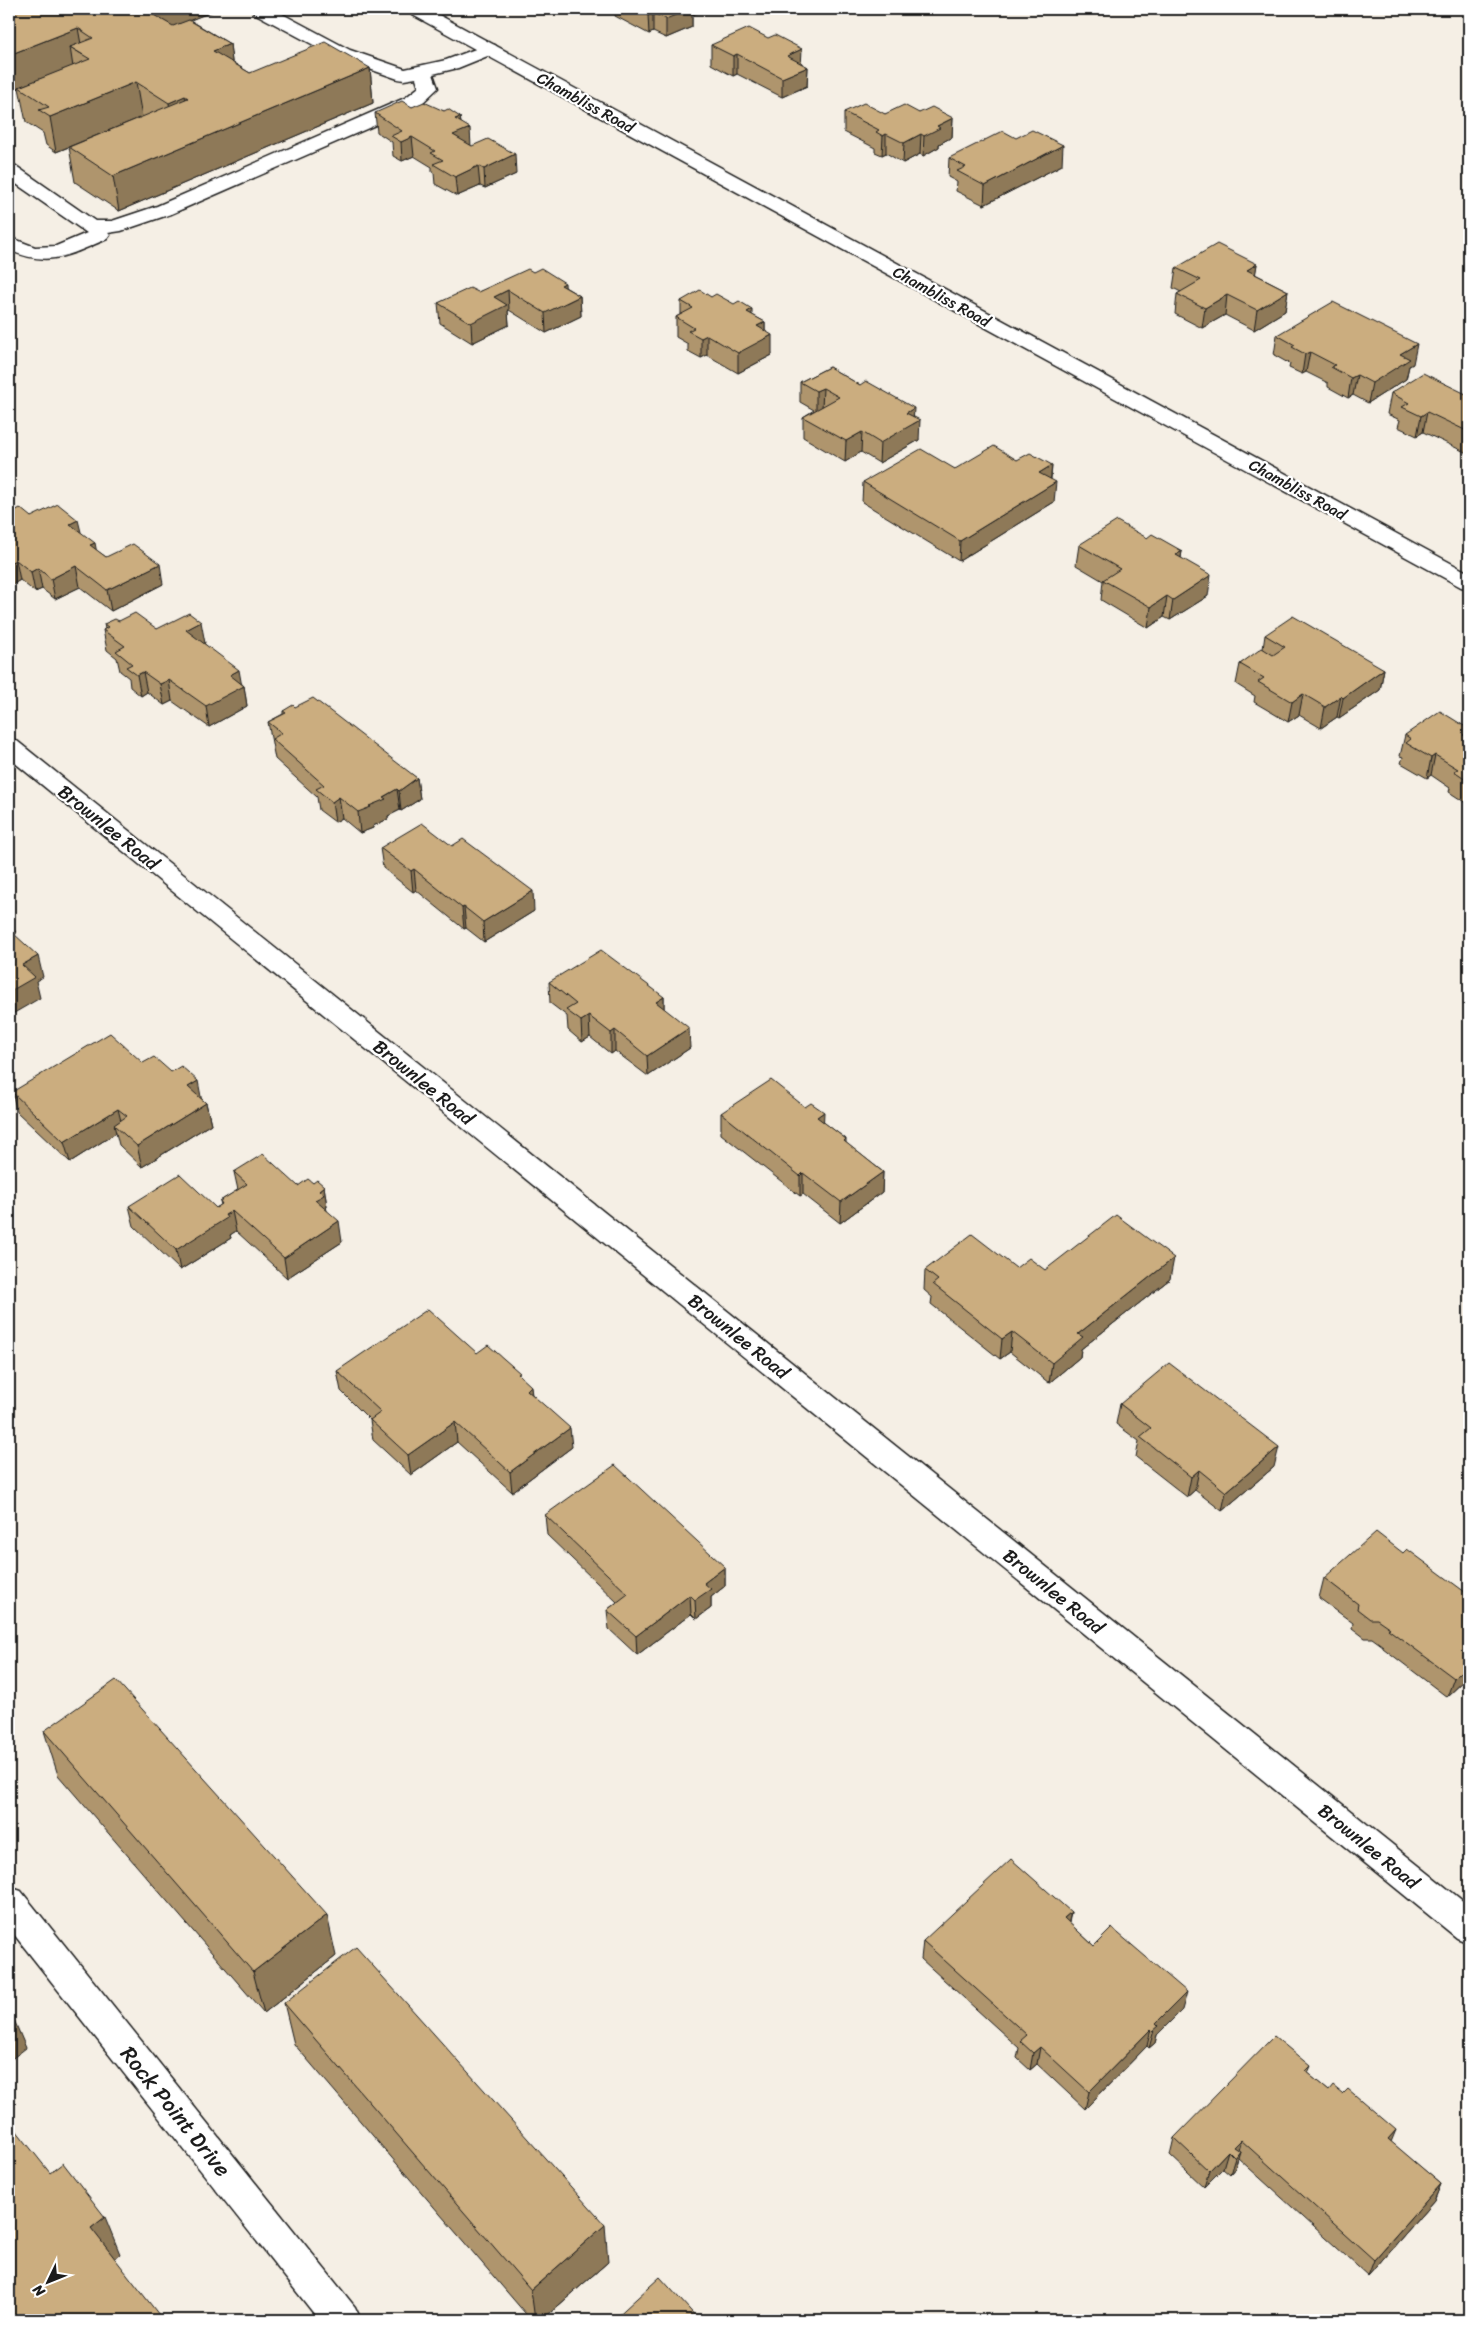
<svg xmlns="http://www.w3.org/2000/svg" width="1478" height="2329" font-family="Sriracha,sans-serif">
<style>
.lines{fill:none;stroke-linecap:round;stroke-linejoin:round}
.lane-casing{stroke:#1c1c1c;stroke-width:3}
.street-casing{stroke:#1c1c1c;stroke-width:3}
.lane{fill:#fff;fill-rule:evenodd}
.street{fill:#fff;fill-rule:evenodd}
.wall{fill:#af956d;stroke:#1c1c1c}
.shaded-wall{fill:#8e7959;stroke:#1c1c1c}
.building{fill:#cbad7f;stroke:#1c1c1c}
.labels{text-anchor:middle;stroke-width:4.5;stroke-linejoin:round;paint-order:stroke}
.far-street-label{font-size:16px;fill:#1c1c1c;stroke:#fff}
.street-label{font-size:19px;fill:#1c1c1c;stroke:#fff}
.near-street-label{font-size:22px;fill:#1c1c1c;stroke:#fff}
</style>
<rect width="100%" height="100%" fill="#f5efe5"/>
<filter id="ink" filterUnits="userSpaceOnUse"><feTurbulence type="fractalNoise" baseFrequency=".02" numOctaves="2"/><feDisplacementMap in="SourceGraphic" scale="10" xChannelSelector="R" yChannelSelector="G"/><feConvolveMatrix kernelMatrix="1 2 1 2 8 2 1 2 1" color-interpolation-filters="sRGB"/></filter>
<g filter="url(#ink)">
<g class="lines">
<g class="lane-casing">
<path id="lane" d="M251,9h22l77,41 55,19 41,-9 43,-16 6,1 3,4 -3,4 -37,15 -25,6 5,14 -19,18 -248,108 -50,17 -13,2 2,2 -3,4c-38,16 -58,29 -98,11v-13l26,10 21,-1 31,-13 -78,-54v-15l7,2 79,55h17l45,-15 248,-108 14,-11 -3,-9 -12,2 -6,-1 -60,-21 -84,-45z"/>
</g>
<g class="street-casing">
<g id="street">
<polygon points="406,9 428,9 1469,573 1469,589 1461,587 409,13"/>
<polygon points="9,738 17,741 1469,1906 1469,1943 1457,1938 9,758"/>
<polygon points="9,1887 21,1891 355,2307 361,2320 319,2320 9,1928"/>
</g>
</g>
<use href="#lane" class="lane"/>
<use href="#street" class="street"/>
</g>
<g class="wall">
<polygon points="23,9 216,9 216,10 190,20 230,44 232,62 250,73 370,68 373,103 119,211 75,182 69,147 56,152 46,145 43,133 26,122 19,88 9,92 9,14"/>
<polygon points="615,9 707,9 692,15 692,27 666,38 653,32 649,34 615,16"/>
<polygon points="711,45 801,63 808,67 807,86 782,97 737,74 733,76 711,64"/>
<polygon points="412,107 444,111 460,117 461,123 471,146 516,174 485,188 480,186 457,196 435,184 434,173 432,172 432,167 414,156 402,161 393,156 392,142 377,132 375,113"/>
<polygon points="844,112 885,114 919,113 953,118 952,137 939,144 939,147 923,156 920,154 903,163 886,153 882,155 875,152 875,148 844,132"/>
<polygon points="949,158 1062,165 984,205 956,191 957,182 948,177"/>
<polygon points="1257,264 1255,274 1288,291 1285,311 1254,330 1225,315 1202,328 1175,314 1177,294 1181,292 1173,288 1176,268"/>
<polygon points="533,272 565,287 580,296 581,316 546,333 509,310 508,311 509,325 472,343 440,323 438,303 478,292"/>
<polygon points="711,297 752,315 765,322 765,331 772,355 738,373 707,355 701,358 688,351 688,344 676,337 676,317 681,314 681,301"/>
<polygon points="1277,335 1413,364 1409,366 1406,379 1368,403 1353,395 1348,398 1328,387 1328,383 1306,372 1302,374 1289,368 1290,364 1274,355"/>
<polygon points="829,367 914,417 919,440 879,463 861,452 845,462 803,437 803,417 814,410 800,402 800,382"/>
<polygon points="1391,393 1468,395 1469,395 1469,454 1423,432 1417,436 1398,427 1400,420 1387,414"/>
<polygon points="1017,460 1052,465 1051,479 1054,502 959,561 862,502 863,482"/>
<polygon points="9,514 31,517 81,533 96,550 106,557 163,584 111,611 80,587 55,599 42,589 35,592 20,580 12,585 9,582"/>
<polygon points="1147,538 1182,551 1181,558 1208,596 1170,620 1164,617 1148,628 1101,600 1103,581 1076,565 1079,545"/>
<polygon points="119,621 157,629 205,643 204,643 244,686 247,706 209,727 172,701 164,705 147,692 141,696 130,687 129,678 120,671 117,658 107,650 103,630 105,629 104,624"/>
<polygon points="1265,635 1384,669 1380,690 1339,718 1337,717 1321,728 1299,715 1288,722 1254,702 1255,696 1236,684 1240,664 1263,649"/>
<polygon points="295,707 417,778 420,799 401,811 400,810 388,816 388,819 373,826 373,828 360,833 342,818 335,822 319,810 317,797 275,759 268,722 283,714 283,711"/>
<polygon points="1405,735 1469,739 1469,801 1466,803 1449,792 1450,788 1431,775 1427,778 1401,763 1403,757 1400,756"/>
<polygon points="380,848 534,911 484,942 466,928 464,929 416,890 413,892 383,868"/>
<polygon points="549,982 664,997 664,1009 690,1048 648,1076 615,1051 611,1054 590,1037 582,1042 568,1030 567,1016 550,1003"/>
<polygon points="143,1063 202,1099 206,1103 211,1124 142,1167 119,1145 116,1133 70,1162 17,1112 12,1092"/>
<polygon points="721,1113 823,1122 846,1139 846,1143 883,1172 882,1192 840,1223 803,1194 800,1196 721,1134"/>
<polygon points="234,1172 298,1186 313,1183 324,1186 327,1207 326,1207 327,1211 342,1242 287,1278 236,1231 230,1235 231,1238 180,1270 134,1226 129,1206 216,1208 221,1205 220,1201 238,1190"/>
<polygon points="1016,1268 1045,1270 1170,1279 1081,1349 1080,1357 1049,1383 1010,1352 1000,1359 931,1304 932,1297 924,1290 925,1270"/>
<polygon points="477,1353 521,1377 532,1394 572,1447 512,1492 457,1442 411,1475 373,1440 370,1420 341,1391 337,1371"/>
<polygon points="1120,1404 1274,1467 1222,1511 1195,1490 1187,1497 1136,1457 1139,1441 1116,1424"/>
<polygon points="545,1515 725,1567 725,1586 711,1597 711,1608 696,1619 691,1614 637,1655 609,1629 607,1610 617,1602 547,1535"/>
<polygon points="1403,1553 1469,1595 1469,1676 1447,1697 1383,1648 1383,1646 1372,1638 1365,1638 1352,1628 1353,1623 1319,1598 1324,1578"/>
<polygon points="44,1731 336,1956 264,2013 58,1775"/>
<polygon points="1071,1912 1069,1923 1094,1946 1182,2010 1157,2035 1155,2043 1149,2048 1147,2046 1085,2109 1037,2064 1030,2070 1017,2058 1019,2048 921,1959 923,1941"/>
<polygon points="284,2003 608,2262 542,2320 531,2320 294,2044"/>
<polygon points="1310,2066 1307,2073 1441,2184 1434,2201 1368,2276 1238,2158 1235,2168 1230,2174 1223,2168 1204,2187 1170,2155 1174,2138"/>
</g>
<g class="shaded-wall">
<polygon points="138,9 216,9 216,10 143,39"/>
<polygon points="679,9 707,9 692,15 692,27 666,38 666,19"/>
<polygon points="653,13 653,32 649,34 648,15"/>
<polygon points="78,28 83,55 70,47 73,67 19,87 19,88 9,92 9,55"/>
<polygon points="230,44 234,78 213,51"/>
<polygon points="802,49 801,68 787,56"/>
<polygon points="737,54 737,74 733,76 733,56"/>
<polygon points="808,67 807,86 782,97 782,78"/>
<polygon points="370,68 373,103 119,211 113,176"/>
<polygon points="136,82 142,117 56,152 50,117"/>
<polygon points="185,96 191,131 174,138 169,103"/>
<polygon points="460,117 462,131 470,128 471,147 453,135 455,119"/>
<polygon points="953,118 952,137 939,144 939,147 923,156 924,136 937,126"/>
<polygon points="886,134 886,153 882,155 883,136"/>
<polygon points="921,134 920,154 903,163 904,143"/>
<polygon points="412,137 414,156 402,161 401,142"/>
<polygon points="1063,145 1062,165 984,205 985,186"/>
<polygon points="515,154 516,174 485,188 484,169"/>
<polygon points="478,166 480,186 457,196 455,177"/>
<polygon points="1257,264 1254,284 1247,270"/>
<polygon points="565,283 566,303 580,296 581,316 546,333 545,313 561,285"/>
<polygon points="508,290 509,310 508,311 509,325 472,343 471,323 494,297"/>
<polygon points="1288,291 1285,311 1254,330 1257,310"/>
<polygon points="1227,295 1225,315 1202,328 1205,308"/>
<polygon points="752,309 752,329 747,312"/>
<polygon points="765,322 765,339 772,335 772,355 738,373 738,353 757,326"/>
<polygon points="707,335 707,355 701,358 701,338"/>
<polygon points="1417,344 1413,364 1409,366 1406,379 1368,403 1372,383 1400,354"/>
<polygon points="1310,352 1306,372 1302,374 1305,354"/>
<polygon points="1357,375 1353,395 1348,398 1351,378"/>
<polygon points="823,388 822,408 816,411 816,391"/>
<polygon points="914,408 913,424 920,420 919,440 879,463 880,443 906,413"/>
<polygon points="1427,412 1423,432 1417,436 1421,416"/>
<polygon points="862,432 861,452 845,462 846,441"/>
<polygon points="1052,465 1050,485 1039,473"/>
<polygon points="1056,482 1054,502 959,561 960,541"/>
<polygon points="78,520 83,540 70,524"/>
<polygon points="95,543 99,564 90,545"/>
<polygon points="1182,551 1179,571 1176,555"/>
<polygon points="16,560 20,580 12,585 9,571 9,563"/>
<polygon points="160,564 163,584 111,611 107,590"/>
<polygon points="76,566 80,587 55,599 51,579"/>
<polygon points="38,568 42,589 35,592 31,572"/>
<polygon points="1211,575 1208,596 1170,620 1173,600"/>
<polygon points="1167,596 1164,617 1148,628 1151,607"/>
<polygon points="201,622 205,643 190,651 186,630"/>
<polygon points="1384,669 1380,690 1339,718 1343,698"/>
<polygon points="239,670 242,687 244,686 247,706 209,727 206,706 230,675"/>
<polygon points="143,672 147,692 141,696 137,675"/>
<polygon points="169,680 172,701 164,705 160,684"/>
<polygon points="1303,694 1299,715 1288,722 1292,702"/>
<polygon points="1341,696 1337,717 1321,728 1325,707"/>
<polygon points="1469,731 1469,737 1466,750 1463,735"/>
<polygon points="1435,755 1431,775 1427,778 1431,758"/>
<polygon points="417,778 420,799 401,811 399,791"/>
<polygon points="397,789 400,810 388,816 388,819 373,826 373,828 360,833 358,812"/>
<polygon points="1469,791 1469,801 1466,803"/>
<polygon points="339,797 342,818 335,822 332,802"/>
<polygon points="414,869 416,890 413,892 411,871"/>
<polygon points="533,891 534,911 484,942 483,922"/>
<polygon points="464,907 466,928 464,929 462,908"/>
<polygon points="38,956 43,977 36,981 40,998 9,1016 9,992 22,965"/>
<polygon points="664,997 664,1018 656,1002"/>
<polygon points="589,1016 590,1037 582,1042 581,1021"/>
<polygon points="689,1028 690,1048 648,1076 647,1056"/>
<polygon points="615,1030 615,1051 611,1054 611,1033"/>
<polygon points="198,1081 202,1102 188,1087"/>
<polygon points="206,1103 211,1124 142,1167 137,1146"/>
<polygon points="118,1109 123,1129 114,1125 116,1133 70,1162 64,1142"/>
<polygon points="824,1112 823,1133 817,1117"/>
<polygon points="883,1172 882,1192 840,1223 841,1202"/>
<polygon points="803,1173 803,1194 800,1196 800,1176"/>
<polygon points="324,1186 327,1207 326,1207 328,1215 315,1200 319,1190"/>
<polygon points="232,1211 236,1231 230,1235 231,1238 180,1270 176,1250"/>
<polygon points="339,1221 342,1242 287,1278 284,1258"/>
<polygon points="1174,1258 1170,1279 1081,1349 1080,1357 1049,1383 1052,1363 1078,1334"/>
<polygon points="1012,1332 1010,1352 1000,1359 1002,1339"/>
<polygon points="531,1386 533,1406 527,1390"/>
<polygon points="455,1422 457,1442 411,1475 408,1455"/>
<polygon points="570,1428 572,1447 512,1492 510,1472"/>
<polygon points="1279,1447 1274,1467 1222,1511 1226,1492"/>
<polygon points="1199,1470 1195,1490 1187,1497 1191,1477"/>
<polygon points="725,1567 725,1586 711,1597 711,1608 696,1619 695,1600 704,1583"/>
<polygon points="690,1595 691,1614 637,1655 636,1636"/>
<polygon points="1469,1663 1469,1676 1447,1697 1454,1678"/>
<polygon points="1071,1912 1067,1930 1064,1918"/>
<polygon points="327,1915 336,1956 264,2013 253,1972"/>
<polygon points="1187,1992 1182,2010 1157,2035 1155,2043 1149,2048 1156,2023"/>
<polygon points="9,2008 26,2048 9,2061"/>
<polygon points="1151,2029 1147,2046 1085,2109 1089,2092"/>
<polygon points="1040,2047 1037,2064 1030,2070 1033,2053"/>
<polygon points="1396,2130 1389,2147 1388,2139"/>
<polygon points="1241,2140 1236,2157 1234,2147"/>
<polygon points="1228,2151 1223,2168 1204,2187 1209,2171"/>
<polygon points="1240,2151 1235,2168 1230,2174 1235,2158"/>
<polygon points="1441,2184 1434,2201 1368,2276 1374,2260"/>
<polygon points="105,2217 120,2254 107,2265 91,2228"/>
<polygon points="605,2225 608,2262 542,2320 535,2320 531,2290"/>
</g>
<g class="building">
<polygon points="23,9 143,9 173,26 189,20 230,44 213,51 250,73 325,42 370,68 113,176 69,147 188,98 185,96 169,103 136,82 50,117 39,110 49,107 19,87 90,59 70,47 93,38 78,28 9,55 9,14"/>
<polygon points="636,9 690,9 666,19 653,13 648,15"/>
<polygon points="749,28 768,38 775,35 802,49 787,56 808,67 782,78 737,54 733,56 711,45"/>
<polygon points="402,101 412,107 424,102 444,111 448,109 460,117 455,119 470,128 453,135 472,146 488,139 515,154 484,169 478,166 455,177 433,164 443,160 431,153 435,151 412,137 401,142 391,136 402,131 375,113"/>
<polygon points="864,103 885,114 904,105 919,113 932,107 953,118 937,126 940,128 924,136 921,134 904,143 886,134 883,136 876,132 879,130 844,112"/>
<polygon points="1032,130 1063,145 985,186 957,171 966,167 949,158 1003,131 1016,138"/>
<polygon points="1217,244 1257,264 1247,270 1288,291 1257,310 1227,295 1205,308 1177,294 1201,280 1176,268"/>
<polygon points="541,268 565,283 561,285 580,296 545,313 508,290 494,297 507,305 471,323 438,303 470,288 478,292 528,269 533,272"/>
<polygon points="700,290 711,297 716,294 734,304 739,301 752,309 747,312 765,322 757,326 772,335 738,353 707,335 701,338 688,331 694,328 676,317 693,308 681,301"/>
<polygon points="1333,302 1417,344 1400,354 1410,359 1372,383 1357,375 1351,378 1331,367 1335,365 1310,352 1305,354 1292,347 1295,345 1277,335"/>
<polygon points="829,367 860,385 866,381 914,408 906,413 920,420 880,443 862,432 846,441 803,417 839,397 823,388 816,391 800,382"/>
<polygon points="1423,373 1468,395 1469,395 1469,432 1427,412 1421,416 1402,407 1409,403 1391,393"/>
<polygon points="994,446 1017,460 1030,453 1052,465 1039,473 1056,482 960,541 863,482 921,449 955,469"/>
<polygon points="58,504 78,520 70,524 95,543 90,545 106,557 133,544 160,564 107,590 76,566 51,579 38,568 31,572 16,560 9,563 9,514 20,508 31,517"/>
<polygon points="1117,521 1147,538 1152,534 1182,551 1176,555 1211,575 1173,600 1167,596 1151,607 1103,580 1120,569 1079,545"/>
<polygon points="135,613 157,629 189,613 201,622 186,630 239,670 230,675 244,686 206,706 169,680 160,684 143,672 137,675 126,667 132,664 116,651 125,646 103,630 108,627 104,624 115,619 119,621"/>
<polygon points="1293,616 1384,669 1343,698 1341,696 1325,707 1303,694 1292,702 1258,682 1264,678 1240,664 1262,648 1273,655 1285,647 1265,635"/>
<polygon points="313,698 417,778 399,791 397,789 383,797 386,799 369,806 371,807 358,812 339,797 332,802 316,789 324,785 272,739 282,733 268,722 286,713 283,711 293,705 295,707"/>
<polygon points="1440,711 1469,729 1469,731 1463,735 1469,739 1469,781 1454,771 1458,769 1435,755 1431,758 1406,743 1411,739 1405,735"/>
<polygon points="422,823 452,846 463,839 533,891 483,922 464,907 462,908 414,869 411,871 380,848"/>
<polygon points="9,925 17,933 14,934 38,956 22,965 35,977 9,992"/>
<polygon points="601,950 664,997 656,1002 689,1028 647,1056 615,1030 611,1033 589,1016 581,1021 566,1010 576,1004 549,982"/>
<polygon points="110,1033 143,1063 154,1057 171,1072 181,1066 198,1081 188,1087 206,1103 137,1146 114,1125 127,1116 118,1109 64,1142 12,1092"/>
<polygon points="771,1080 805,1107 811,1103 824,1112 817,1117 846,1139 844,1141 883,1172 841,1202 803,1173 800,1176 721,1113"/>
<polygon points="263,1154 298,1186 308,1179 313,1183 317,1180 324,1186 319,1190 324,1195 315,1200 339,1221 284,1258 232,1211 225,1215 227,1218 176,1250 129,1206 180,1174 216,1208 222,1204 220,1201 247,1184 234,1172"/>
<polygon points="1116,1215 1174,1258 1078,1334 1083,1337 1052,1363 1012,1332 1002,1339 933,1284 938,1280 925,1270 972,1234 1016,1268 1029,1258 1045,1270"/>
<polygon points="428,1309 477,1353 488,1345 520,1373 518,1374 531,1386 527,1390 570,1428 510,1472 455,1422 408,1455 370,1420 381,1412 337,1371"/>
<polygon points="1169,1363 1279,1447 1226,1492 1199,1470 1191,1477 1140,1437 1151,1428 1120,1404"/>
<polygon points="615,1465 725,1567 704,1583 711,1589 695,1600 690,1595 636,1636 607,1610 628,1594 545,1515"/>
<polygon points="1376,1532 1403,1553 1407,1549 1469,1595 1469,1663 1454,1678 1388,1629 1390,1628 1377,1619 1370,1619 1357,1609 1358,1604 1324,1578"/>
<polygon points="116,1680 327,1915 253,1972 44,1731"/>
<polygon points="1011,1859 1071,1912 1064,1918 1094,1946 1112,1928 1187,1992 1156,2023 1159,2026 1153,2031 1151,2029 1089,2092 1040,2047 1033,2053 1020,2041 1027,2035 923,1941"/>
<polygon points="356,1947 605,2225 531,2290 284,2003"/>
<polygon points="1274,2036 1310,2066 1305,2071 1329,2091 1333,2086 1343,2094 1348,2089 1396,2130 1388,2139 1441,2184 1374,2260 1241,2140 1234,2147 1240,2151 1235,2158 1228,2151 1209,2171 1174,2138"/>
<polygon points="12,2125 50,2173 63,2163 105,2217 91,2228 163,2320 9,2320 9,2127"/>
<polygon points="660,2277 699,2320 613,2320"/>
</g>
</g>
<g class="labels">
<g class="far-street-label">
<text transform="translate(586 102) rotate(29)" y="6">Chambliss Road</text>
<text transform="translate(942 296) rotate(29)" y="6">Chambliss Road</text>
<text transform="translate(1298 489) rotate(29)" y="6">Chambliss Road</text>
</g>
<g class="street-label">
<text transform="translate(109 827) rotate(39)" y="7">Brownlee Road</text>
<text transform="translate(424 1082) rotate(39)" y="7">Brownlee Road</text>
<text transform="translate(739 1336) rotate(39)" y="7">Brownlee Road</text>
<text transform="translate(1054 1591) rotate(39)" y="7">Brownlee Road</text>
<text transform="translate(1369 1846) rotate(39)" y="7">Brownlee Road</text>
</g>
<g class="near-street-label">
<text transform="translate(176 2111) rotate(51)" y="8">Rock Point Drive</text>
</g>
</g>
<rect width="1478" height="2329" fill="none" stroke="#fff" stroke-width="30"/>
<rect x="15" y="15" width="1448" height="2299" fill="none" stroke="#1c1c1c" stroke-width="2" filter="url(#ink)"/>
<g transform="translate(48 2282) rotate(227)" stroke="#ffffff" stroke-width="4" paint-order="stroke">
<path d="M0-4L9 19L0 12L-9 19Z" fill="#1c1c1c"/>
<text y="-8" font-size="14" font-weight="bold" text-anchor="middle" fill="#1c1c1c">N</text>
</g>
</svg>
